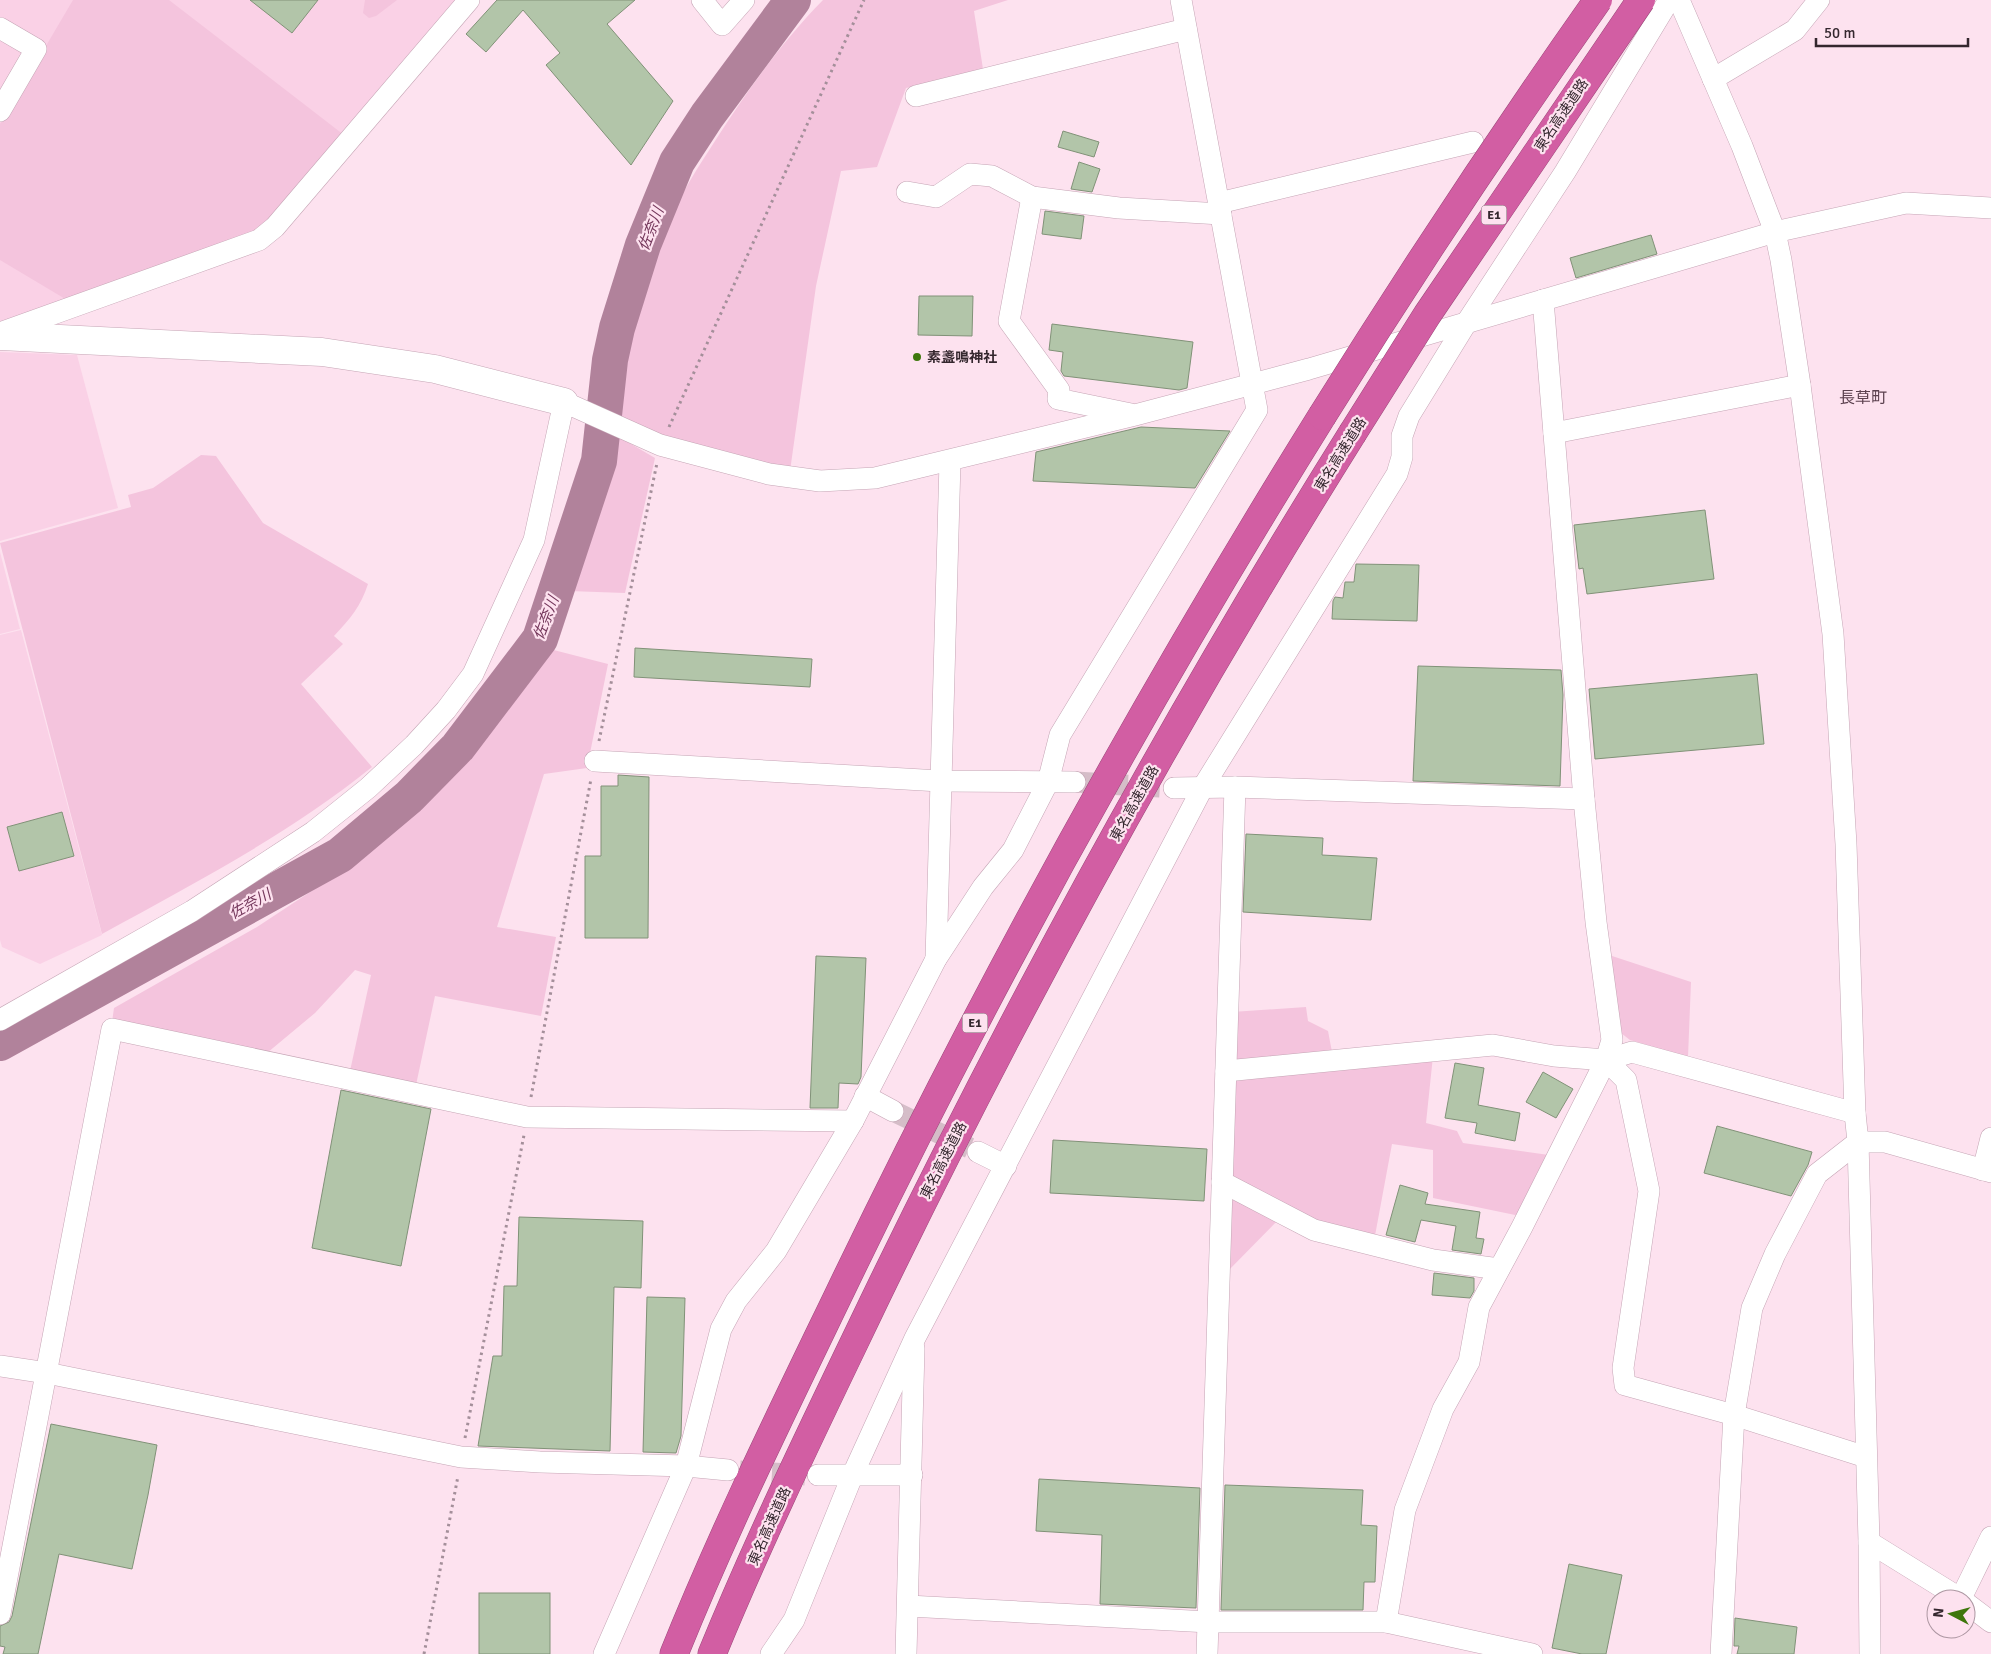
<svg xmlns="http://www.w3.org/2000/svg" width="1991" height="1654" font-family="Signika,'Noto Sans JP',sans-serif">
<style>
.built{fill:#fad1e6}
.green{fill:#f4c4dd}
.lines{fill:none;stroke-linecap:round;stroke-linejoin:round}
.river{stroke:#b1829b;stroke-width:36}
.building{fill:#b2c5a9;stroke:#819278}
.minor-tunnel{stroke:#d5bdc8;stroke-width:21;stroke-dasharray:21 11;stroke-linecap:butt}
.minor-casing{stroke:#c5a5b5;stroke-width:22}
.tertiary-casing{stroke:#c5a5b5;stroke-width:29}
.motorway-casing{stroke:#9b4b7a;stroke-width:29}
.path{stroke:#a48f9a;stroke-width:3;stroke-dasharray:2.5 4;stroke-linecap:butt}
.minor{stroke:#fff;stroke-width:21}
.tertiary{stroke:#fff;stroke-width:28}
.motorway{stroke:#d25ea3;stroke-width:28}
.motorway-bridge-casing{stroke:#9b4b7a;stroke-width:29;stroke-linecap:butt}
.motorway-bridge{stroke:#d25ea3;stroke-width:28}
.poi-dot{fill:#3e770c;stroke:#fde2ef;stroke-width:2}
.labels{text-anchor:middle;stroke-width:4.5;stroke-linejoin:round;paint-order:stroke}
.shield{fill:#fde2ef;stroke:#705f68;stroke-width:1}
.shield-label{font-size:12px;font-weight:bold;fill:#34272e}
.street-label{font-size:14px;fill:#34272e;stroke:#fde2ef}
.poi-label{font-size:14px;font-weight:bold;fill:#34272e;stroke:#fde2ef;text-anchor:start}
.water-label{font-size:15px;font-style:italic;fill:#74375b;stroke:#fde2ef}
.quarter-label{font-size:16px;fill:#5c414f;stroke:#fde2ef}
</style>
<rect width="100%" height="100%" fill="#fde2ef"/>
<g class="built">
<polygon points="0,0 461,0 263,234 0,326 0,120 42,46 0,21"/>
<polygon points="0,37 18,46 22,55 0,92"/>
<polygon points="0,352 77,355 118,508 0,541"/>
<polygon points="0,552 20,629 0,634"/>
<polygon points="21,630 102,935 40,964 2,947 0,940 0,635"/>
</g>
<g class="green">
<polygon points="73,0 169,0 344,135 260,232 67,300 0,260 0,124"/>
<polygon points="365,0 397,0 376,16 369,18 363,13"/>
<path d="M823,0h185l-34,11 9,58 -77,19 -29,79 -36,4 -25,115 -26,185 -128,-31 -46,-27c11,-66 28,-130 54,-193 11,-27 29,-54 45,-79 32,-50 66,-98 108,-141z"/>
<polygon points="614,434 655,458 625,593 569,591"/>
<path d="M201,455l15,1 47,67 105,61c-7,22 -18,35 -34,52l9,8 -42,40 71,83c-84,68 -176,115 -270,167l-102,-391 131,-36 -3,-12 25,-7z"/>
<polygon points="542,647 608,664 587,768 544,774 497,927 556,937 541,1016 435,996 416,1085 350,1071 371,975 355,970 315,1013 267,1053 112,1022 114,1008 257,927 351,865 412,810 472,747"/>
<polygon points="1606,954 1691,982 1688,1057 1630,1040 1621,1033"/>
<polygon points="1306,1007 1308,1021 1328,1031 1332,1052 1231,1065 1232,1012"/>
<polygon points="1433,1056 1426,1123 1457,1131 1463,1143 1549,1155 1520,1216 1433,1198 1433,1150 1392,1144 1374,1241 1316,1226 1229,1181 1231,1077"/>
<polygon points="1229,1189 1280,1218 1226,1273"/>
</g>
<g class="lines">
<polyline class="river" points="0,1043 340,855 409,797 458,747 540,639 599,461 610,360 617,328 643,245 677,162 707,116 793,0"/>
</g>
<g class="building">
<polygon points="250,0 318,0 292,33"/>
<polygon points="497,0 635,0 607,24 673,101 631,165 546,65 560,53 523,10 486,52 466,34"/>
<polygon points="1063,131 1099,142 1094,157 1058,147"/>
<polygon points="1079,162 1100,169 1092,192 1071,189"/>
<polygon points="1045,211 1084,216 1081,239 1042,234"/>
<polygon points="1651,235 1657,254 1576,278 1570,258"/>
<polygon points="919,296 973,296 972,336 918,335"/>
<polygon points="1052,324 1193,342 1187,388 1179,390 1064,376 1061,371 1063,352 1049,350"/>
<polygon points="1141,427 1230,431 1195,488 1033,481 1036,452"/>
<polygon points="1705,510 1714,579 1587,594 1583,568 1579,569 1574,525"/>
<polygon points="1356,564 1419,565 1417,621 1332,619 1333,601 1335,597 1343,598 1345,582 1354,582"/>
<polygon points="635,648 812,659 810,687 634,677"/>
<polygon points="1418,666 1561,670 1563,695 1560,786 1413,781"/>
<polygon points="1757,674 1764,744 1595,759 1589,689"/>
<polygon points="618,775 649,777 648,938 585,938 585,856 601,856 601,786 618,786"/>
<polygon points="62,812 74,856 19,871 7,827"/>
<polygon points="1246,834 1323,838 1322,855 1377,858 1371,920 1243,912"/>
<polygon points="816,956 866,958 861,1077 858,1084 839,1083 838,1108 810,1108"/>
<polygon points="1455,1063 1484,1068 1478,1105 1520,1113 1515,1141 1475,1133 1477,1123 1445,1118"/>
<polygon points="1543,1072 1573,1089 1556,1118 1526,1102"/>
<polygon points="341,1090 431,1109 401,1266 312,1248"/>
<polygon points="1717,1126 1812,1152 1808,1165 1791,1196 1704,1173"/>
<polygon points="1053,1140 1207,1149 1204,1201 1050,1193"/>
<polygon points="1400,1185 1428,1193 1425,1204 1480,1212 1476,1238 1484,1239 1481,1254 1452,1250 1456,1226 1421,1220 1415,1242 1386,1235"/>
<polygon points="519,1217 643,1221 641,1288 614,1287 610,1451 478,1446 493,1356 502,1356 504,1286 517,1286"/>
<polygon points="1434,1273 1474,1278 1474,1291 1470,1298 1432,1295"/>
<polygon points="647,1297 685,1298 681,1436 676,1453 643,1452"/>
<polygon points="51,1424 157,1445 148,1495 132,1569 59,1554 38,1654 3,1654 5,1647 0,1646 0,1626 9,1622 12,1616"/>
<polygon points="1039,1479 1200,1488 1196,1608 1100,1604 1102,1535 1036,1531"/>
<polygon points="1225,1485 1363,1490 1361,1525 1377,1526 1375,1582 1364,1582 1363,1610 1221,1610"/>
<polygon points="1569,1564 1622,1575 1606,1654 1582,1654 1552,1648"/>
<rect x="479" y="1593" width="71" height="61"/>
<polygon points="1735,1618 1797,1627 1794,1654 1737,1654 1739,1646 1734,1646"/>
</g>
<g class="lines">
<g class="minor-tunnel">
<polyline points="1075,782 1174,788"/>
<polyline points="893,1111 978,1152"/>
<polyline points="740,1471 805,1475"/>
</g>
<g class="minor-casing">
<g id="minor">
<polyline points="702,0 722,25 744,0"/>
<polyline points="1679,0 1742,146 1775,232 1781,260 1800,385 1833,634 1846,844 1855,1113 1858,1142 1869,1542 1870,1654"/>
<polyline points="0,28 36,49 0,111"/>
<polyline points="1713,79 1795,30 1819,0"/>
<polyline points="916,96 1186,29"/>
<polyline points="907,192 936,197 970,174 992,176 1032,197 1119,208 1221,214"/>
<polyline points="1032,197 1009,321 1059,390 1058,399 1131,414"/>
<polyline points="1219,203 1473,142"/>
<polyline points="0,333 259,240 275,227 469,0"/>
<polyline points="1554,433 1800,385"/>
<polyline points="595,761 940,781 1075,782"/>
<polyline points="1174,788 1235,787 1584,799"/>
<polyline points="936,959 950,462"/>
<polyline points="0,1020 192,911 313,832 368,788 414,745 446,710 473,674 534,540 564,402 660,445 769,474 820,481 875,478 1135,415 1309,369 1775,232 1906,203 1991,208"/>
<polyline points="1606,1060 1626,1080 1649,1191 1623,1368 1625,1385 1734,1415 1866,1457"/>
<polyline points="1226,1071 1493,1045 1554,1056 1606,1060 1632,1052 1855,1113"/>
<polyline points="865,1096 893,1111"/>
<polyline points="978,1152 1006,1166"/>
<polyline points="1983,1170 1991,1138"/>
<polyline points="1222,1182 1314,1230 1433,1260 1499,1269"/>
<polyline points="0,1366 47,1373 461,1457 540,1462 686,1466 728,1470"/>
<polyline points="818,1475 912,1475"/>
<polyline points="1869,1542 1961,1599"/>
<polyline points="1961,1598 1991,1537"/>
<polyline points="1966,1603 1991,1622"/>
<polyline points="908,1606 1209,1622 1386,1622 1532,1654"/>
<polyline points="0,1614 112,1029 527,1117 853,1121"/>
<polyline points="1386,1622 1405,1510 1443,1409 1469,1362 1479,1307 1522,1227 1606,1060 1612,1040 1596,922 1584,799 1543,300"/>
<polyline points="604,1654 686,1466 721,1329 736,1301 776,1251 853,1121 936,959 983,887 1013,850 1048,782 1060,735 1257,410 1181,0"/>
<polyline points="771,1654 794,1620 853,1474 915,1338 1203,787 1397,474 1402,457 1402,436 1409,416 1465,325 1565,172 1669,0"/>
<polyline points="906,1654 914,1348"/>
<polyline points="1207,1654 1235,787"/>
<polyline points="1721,1654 1734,1415 1752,1308 1775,1254 1817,1174 1858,1142 1885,1142 1991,1172"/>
</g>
</g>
<g class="tertiary-casing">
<polyline id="tertiary" points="0,336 322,352 435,369 564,402"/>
</g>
<g class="motorway-casing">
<g id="motorway">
<path d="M674,1654c49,-122 107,-240 164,-358 145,-302 307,-596 484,-880"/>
<path d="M712,1654c50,-122 108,-240 165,-359 143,-295 301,-583 475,-861"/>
</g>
</g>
<g class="path">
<polyline points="669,427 864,0"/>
<polyline points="599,741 657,463"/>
<polyline points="531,1097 591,779"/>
<polyline points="465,1438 524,1135"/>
<polyline points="424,1654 458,1476"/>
</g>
<use href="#minor" class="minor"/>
<use href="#tertiary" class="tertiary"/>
<use href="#motorway" class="motorway"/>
<g class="motorway-bridge-casing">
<g id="motorway-bridge">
<path d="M1322,416c88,-141 180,-280 276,-416"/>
<polyline points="1352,434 1427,315 1641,0"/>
</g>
</g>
<use href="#motorway-bridge" class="motorway-bridge"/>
</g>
<circle class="poi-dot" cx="917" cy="357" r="5"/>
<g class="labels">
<g class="shield">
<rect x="1481.5" y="205.5" width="25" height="19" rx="4"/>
<rect x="962.5" y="1013.5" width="25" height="19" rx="4"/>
</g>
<g class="shield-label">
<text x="1494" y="219">E1</text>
<text x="975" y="1027">E1</text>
</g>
<g class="street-label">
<text transform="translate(1561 115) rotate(-56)" y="5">東名高速道路</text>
<text transform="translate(1340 454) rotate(-58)" y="5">東名高速道路</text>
<text transform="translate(1134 803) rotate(-61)" y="5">東名高速道路</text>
<text transform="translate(943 1160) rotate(-63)" y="5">東名高速道路</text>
<text transform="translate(769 1526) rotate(-66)" y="5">東名高速道路</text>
</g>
<g class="poi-label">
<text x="927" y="362">素盞鳴神社</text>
</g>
<g class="water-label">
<text transform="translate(651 229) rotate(-69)" y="5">佐奈川</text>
<text transform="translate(546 618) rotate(-69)" y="5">佐奈川</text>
<text transform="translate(250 904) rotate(-29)" y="5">佐奈川</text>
</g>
<g class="quarter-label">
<text x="1863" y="403">長草町</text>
</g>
</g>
<g transform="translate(1951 1614) rotate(276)"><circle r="24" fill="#fde2ef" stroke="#ad97a2"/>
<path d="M0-4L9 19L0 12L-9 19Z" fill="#3e770c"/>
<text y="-8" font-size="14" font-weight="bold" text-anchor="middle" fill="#34272e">N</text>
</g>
<path d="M1816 38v8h152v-8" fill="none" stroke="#34272e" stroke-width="2.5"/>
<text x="1824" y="38" font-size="15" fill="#34272e" stroke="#fde2ef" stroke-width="4" paint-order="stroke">50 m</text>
</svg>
